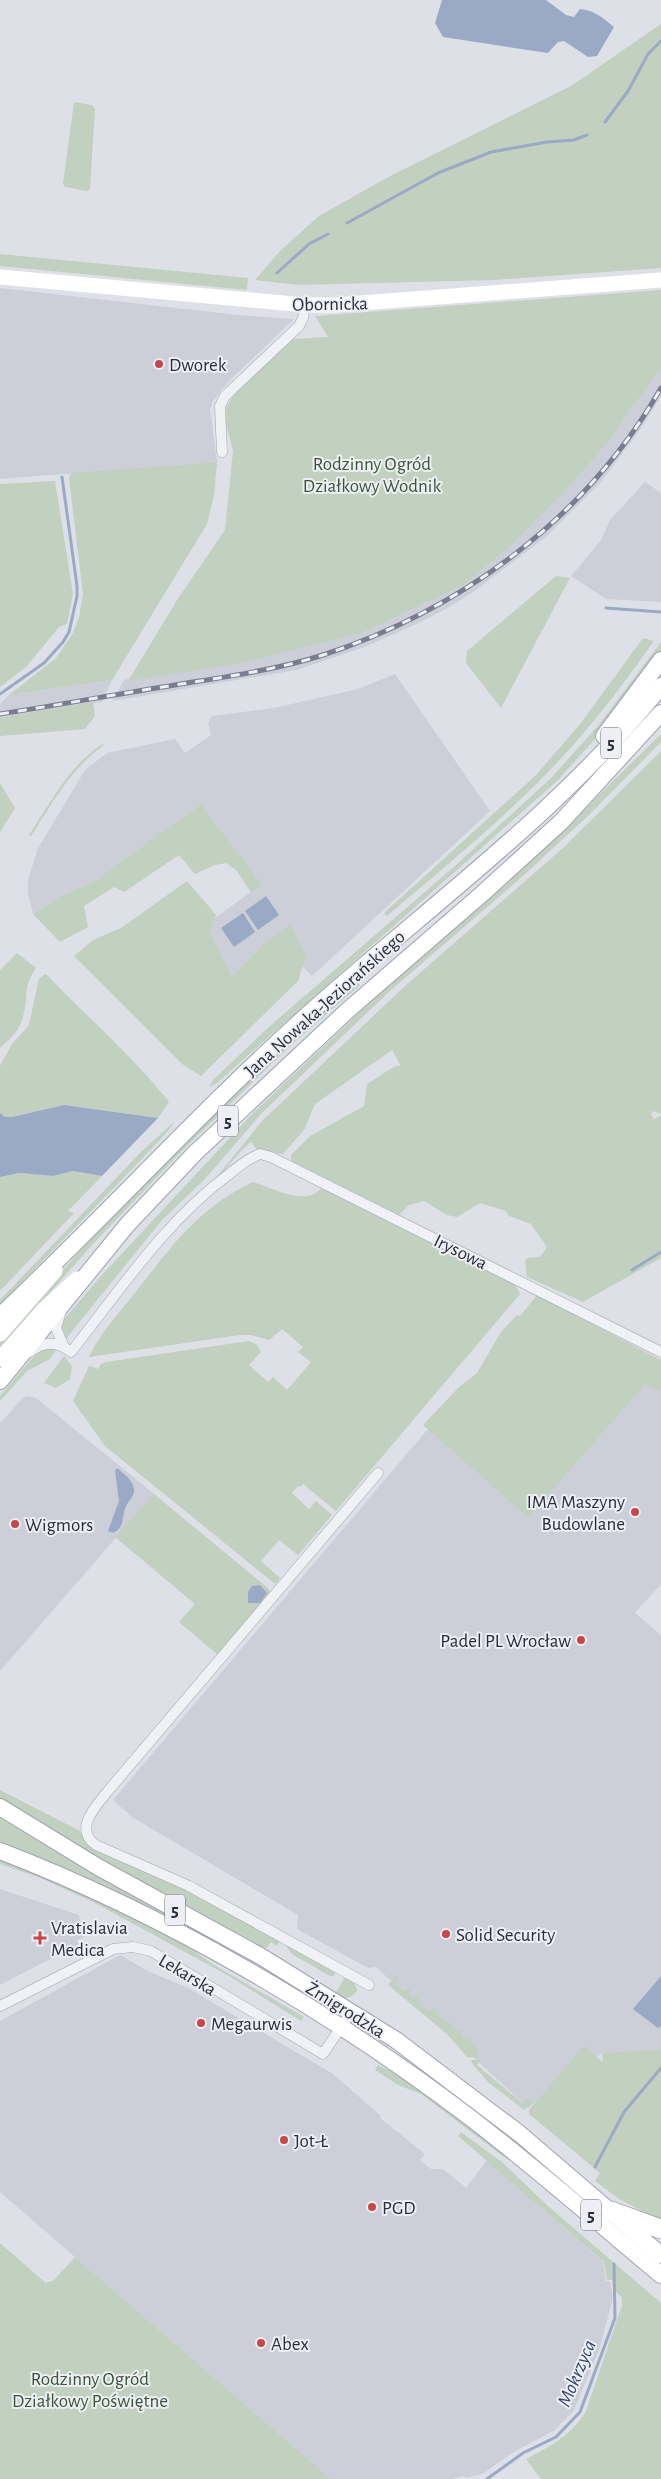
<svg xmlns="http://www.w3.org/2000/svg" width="661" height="2479" font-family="'Alegreya Sans',sans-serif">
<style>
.built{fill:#cccfd8}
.green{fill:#c1d0bf}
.water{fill:#9aa9c5}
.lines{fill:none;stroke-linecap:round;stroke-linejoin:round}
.stream{stroke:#9aa9c5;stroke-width:3}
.street-casing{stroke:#a4a6b0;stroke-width:11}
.primary-casing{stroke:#9ea3b2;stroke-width:18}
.highway-casing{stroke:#868c9c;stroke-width:20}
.street{stroke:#f0f1f5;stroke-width:10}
.secondary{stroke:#fff;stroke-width:15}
.primary{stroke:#fff;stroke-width:16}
.highway{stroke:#fff;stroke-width:19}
.rail-casing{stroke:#787e8f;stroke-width:5}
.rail{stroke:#edeff4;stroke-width:3;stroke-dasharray:9;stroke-linecap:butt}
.poi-dot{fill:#c74749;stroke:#edeff4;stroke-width:2}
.labels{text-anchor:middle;stroke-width:4;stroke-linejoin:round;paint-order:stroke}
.shield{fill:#edeff4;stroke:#636673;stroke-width:1}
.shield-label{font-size:18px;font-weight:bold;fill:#282c3c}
.street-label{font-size:19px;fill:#282c3c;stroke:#edeff4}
.poi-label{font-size:19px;fill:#282c3c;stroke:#edeff4;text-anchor:start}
.park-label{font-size:19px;fill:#385736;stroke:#edeff4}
.water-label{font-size:20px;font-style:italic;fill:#34466e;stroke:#edeff4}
</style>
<rect width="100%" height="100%" fill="#dee0e7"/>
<g class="built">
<polygon points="0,288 238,315 294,319 229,381 213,401 210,409 217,462 0,479"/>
<polygon points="661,368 661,396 642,427 601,482 547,536 476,590 451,606 421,622 367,646 297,670 112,701 124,680 465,584 515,542 583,472 613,435"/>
<polygon points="645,482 661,493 661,602 606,599 571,576 601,540 610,520"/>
<polygon points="395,674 490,811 312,976 301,965 306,954 263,945 232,976 210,932 215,918 262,884 201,804 93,882 63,895 33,914 28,894 28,880 38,848 85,770 107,753 175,739 185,753 211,735 208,723 212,716 274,708 358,689"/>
<polygon points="112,680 102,702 0,718 0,704 9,695"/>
<polygon points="645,1385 661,1391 661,1584 635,1613 661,1635 661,2049 602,2053 528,2108 376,1967 368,1968 297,1929 298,1915 132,1817 113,1800 428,1429 528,1518"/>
<polygon points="29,1396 36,1398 154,1494 0,1671 0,1423 24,1397"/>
<polygon points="0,1889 79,1915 84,1937 77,1940 79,1944 0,1985"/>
<polygon points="120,1955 148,1971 188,1988 333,2074 381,2116 380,2118 425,2154 420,2160 431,2169 443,2169 466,2188 487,2160 603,2262 606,2281 610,2281 613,2298 599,2350 574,2410 554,2431 515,2451 484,2473 466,2478 463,2476 452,2479 331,2479 0,2192 0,2021"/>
</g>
<g class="green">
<polygon points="661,24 661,268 493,280 298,285 255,280 281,250 319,216 390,176 571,86"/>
<polygon points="74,102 92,105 95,109 90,189 87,191 65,187 63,184"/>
<polygon points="0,254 248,278 247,290 0,266"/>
<polygon points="661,290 661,368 613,435 583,472 515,542 465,584 361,633 241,663 128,681 179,597 225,530 233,451 225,420 227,406 238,388 293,339 328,337 315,316"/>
<polygon points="217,462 214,495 207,524 112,680 9,695 56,658 73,633 79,617 83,594 69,478 71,473"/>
<polygon points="55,481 73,594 67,624 59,627 26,667 0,687 0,484"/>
<polygon points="556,576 570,578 501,708 466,663 467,651"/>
<path d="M643,638l11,3c-32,45 -64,88 -103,128 -50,52 -108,99 -164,147l-3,-3 152,-138 45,-52z"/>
<polygon points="661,642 661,653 603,730 558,780 217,1083 209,1087 213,1080 271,1025 456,865 550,779 597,727"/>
<polygon points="93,702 95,716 85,729 0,736 0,718"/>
<polygon points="661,734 661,742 591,813 523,876 390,991 262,1113 204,1180 162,1220 65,1340 60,1326 61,1323 101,1276 251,1115 383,990 552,841"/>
<path d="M104,743l-1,3c-32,22 -51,58 -72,90l-2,-1c22,-33 41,-71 75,-92z"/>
<path d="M661,751v363l-8,-3 -2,3 3,5 7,-4v143l-78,44 -56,-25 -2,-16 2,-3 13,-1 7,-10 -16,-23 -22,-8 -3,-5 -26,-8 -23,14 -10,-2 -23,-14 -15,4 -10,10 -108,-54v-6l19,-19 54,-30 3,-22 28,-18h6l-9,-16 -77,54 -11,26 -21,24 -26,-4 -6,-8c-15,11 -24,29 -40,42l51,-63 143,-135 158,-138z"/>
<polygon points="0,783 15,808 0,832"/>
<polygon points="201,804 262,884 251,893 237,871 226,863 215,865 195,874 179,855 124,892 114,887 84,906 88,927 60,942 33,914 63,895 93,882"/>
<polygon points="187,881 216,915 210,932 232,976 263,945 290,925 306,954 298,981 201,1076 182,1064 74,956 93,940 121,928"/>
<path d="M17,953l19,15c-14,21 -7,28 -13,49 -3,13 -13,22 -23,31v-78z"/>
<path d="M46,974c41,43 86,81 123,128l-11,16 -94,-13 -52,12h-7l-5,-4v-47l12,-22 17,-19 10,-47z"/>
<polygon points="357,982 360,985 289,1047 184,1149 92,1245 0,1349 0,1341 96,1233 245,1081"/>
<polygon points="175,1121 168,1131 138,1163 0,1305 0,1300 140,1153"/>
<polygon points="73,1171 102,1176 68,1211 74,1213 0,1291 0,1177 19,1173 53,1176"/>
<path d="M253,1182c19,6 54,26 69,5l193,98 5,9 -184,217 -33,-27 -3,3 -2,-1 -6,7 17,16 7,-8 16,14 -34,40 -19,-15 -18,21 19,17 -5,6 -170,-138 -32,-45 16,-35 9,3 3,-5 5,-2 143,-21 7,3 5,8 -12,13 19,17 5,-5 14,13 24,-28 -13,-10 5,-5 -21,-18 -13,11 -18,-5h-11l-151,22c11,-24 28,-41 44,-62 38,-47 63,-86 120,-113z"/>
<polygon points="537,1295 661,1360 661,1391 645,1385 528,1518 423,1425 459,1387 477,1373 501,1332 517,1315 520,1316"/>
<polygon points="41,1348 57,1349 50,1359 27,1371 0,1401 0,1396"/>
<polygon points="64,1356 72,1366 70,1379 56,1388 44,1383"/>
<polygon points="154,1494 269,1589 270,1596 219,1656 179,1622 195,1604 115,1537"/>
<polygon points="0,1790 80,1831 85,1842 90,1846 171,1881 280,1940 277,1946 271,1942 267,1948 250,1943 116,1870 0,1799"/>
<polygon points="0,1815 231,1946 315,1999 232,1949 0,1844"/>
<polygon points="0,1858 96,1899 178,1940 214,1965 304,2017 301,2021 229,1976 93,1902 38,1877 0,1864"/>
<polygon points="285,1944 336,1971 334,1976 330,1976 292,1954"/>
<polygon points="397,1975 398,1978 394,1983 405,1992 412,1986 408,1994 413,1999 420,1993 417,2002 430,2012 437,2007 435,2013 449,2024 453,2022 452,2027 457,2031 462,2029 461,2034 465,2038 471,2036 469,2041 479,2049 475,2053 481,2058 467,2057 447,2034 388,1985"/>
<path d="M345,1977l9,5 3,8c-5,10 -14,9 -22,4z"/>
<polygon points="584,2046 603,2062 602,2053 661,2049 661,2221 619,2199 595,2181 600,2173 529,2114 529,2110"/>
<polygon points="481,2060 477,2065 522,2103 528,2098 533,2102 524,2110 488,2082 471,2062 472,2060"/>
<polygon points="378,2065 412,2082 508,2154 504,2157 421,2094 398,2085 375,2070"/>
<path d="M461,2132l42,31 46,44 112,96v176h-120l-15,-20c25,-13 45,-23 60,-48l36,-106v-7l-9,-10 -1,-8h-5l-3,-18 -146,-126z"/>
<polygon points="0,2243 46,2283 54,2280 75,2257 331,2479 0,2479"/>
</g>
<g class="water">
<path d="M442,0h104l20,15 8,2 6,-8c14,1 23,9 34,18l-17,29 -9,1 -24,-16 -6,1 -10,11 -105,-16 -8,-14z"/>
<polygon points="266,896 279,915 258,930 245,911"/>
<polygon points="243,913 255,932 234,947 221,928"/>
<polygon points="64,1105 158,1118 102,1176 73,1171 53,1176 19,1173 0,1177 0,1113 5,1117 12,1117"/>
<path d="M117,1468c6,5 16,12 17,21 1,7 -5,11 -8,17 -5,10 0,21 -13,27l-5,-2 11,-30 -4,-30z"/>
<polygon points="260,1585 267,1593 260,1603 248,1603 248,1592 252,1586"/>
<polygon points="661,1976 661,2026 658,2028 633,2009"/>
</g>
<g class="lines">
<g class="stream">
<polyline points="605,122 628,91 648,54 661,41"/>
<polyline points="347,223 438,173 491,152 547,142 574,140 587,135"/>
<polyline points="277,273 309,244 328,234"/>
<polyline points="606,608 661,612"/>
<polyline points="0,694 44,663 63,642 69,632 77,596 77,586 62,477"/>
<polyline points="632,1270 661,1252"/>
<polyline points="595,2167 624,2112 661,2068"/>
<polyline points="487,2479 523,2453 556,2437 580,2412 615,2318 614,2264"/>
</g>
<g class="street-casing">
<g id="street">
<polyline points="222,452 220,406 225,396 299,326 303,318 305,305"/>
<polyline points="61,1311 56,1328 63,1345"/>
<path d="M30,1352c14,-11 27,-11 41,0 49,-62 94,-130 157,-177 10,-8 20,-17 32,-21l11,3 390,195"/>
<path d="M369,1985l-180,-99 -93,-41c-23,-16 0,-39 12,-54l270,-318"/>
<polyline points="0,2006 113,1949 133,1947 151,1951 323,2054 351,2012"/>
</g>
</g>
<g class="primary-casing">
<g id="primary">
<polyline points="604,736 661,660"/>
<path d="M0,1316c107,-101 205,-210 315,-308 117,-104 248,-199 346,-322"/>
<polyline points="0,1381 127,1225 195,1153 348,1010 483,893 561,822 661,713"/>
<polyline points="0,1807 98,1867 262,1957 396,2040 520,2134 661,2255"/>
<path d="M0,1851c162,62 330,160 468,265 67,51 129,106 193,159"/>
</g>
</g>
<g class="highway-casing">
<polyline id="highway" points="611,2211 661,2229"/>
</g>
<use href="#street" class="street"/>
<g class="secondary">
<polyline points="0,277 305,305 335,305 661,280"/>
<polyline points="0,1334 55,1271"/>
<polyline points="0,1359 44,1309 77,1279"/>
</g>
<use href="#primary" class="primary"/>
<use href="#highway" class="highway"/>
<g class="rail-casing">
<path id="rail" d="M0,714c59,-9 117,-20 175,-29 49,-8 101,-15 148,-30 140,-46 264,-138 338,-267"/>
</g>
<use href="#rail" class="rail"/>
</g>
<g class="poi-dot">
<circle cx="159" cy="364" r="5"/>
<circle cx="635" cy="1512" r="5"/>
<circle cx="15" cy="1524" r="5"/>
<circle cx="581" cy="1640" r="5"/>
<circle cx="446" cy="1934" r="5"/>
<path d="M37.5 1930.5h5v5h5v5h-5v5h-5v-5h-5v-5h5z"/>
<circle cx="201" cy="2023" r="5"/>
<circle cx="284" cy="2140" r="5"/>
<circle cx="372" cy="2207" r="5"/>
<circle cx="261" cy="2343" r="5"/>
</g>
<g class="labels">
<g class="shield">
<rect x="601" y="727.5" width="20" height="31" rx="4"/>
<rect x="218" y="1105.5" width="20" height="31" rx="4"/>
<rect x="165" y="1894.5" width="20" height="31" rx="4"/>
<rect x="581" y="2199.5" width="20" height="31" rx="4"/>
</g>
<g class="shield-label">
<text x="611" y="749">5</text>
<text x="228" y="1127">5</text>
<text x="175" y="1916">5</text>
<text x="591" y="2221">5</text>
</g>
<g class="street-label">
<text transform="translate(330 303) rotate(-1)" y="7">Obornicka</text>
<text transform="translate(324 1003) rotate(-42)" y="7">Jana Nowaka-Jeziorańskiego</text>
<text transform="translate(461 1251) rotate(26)" y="7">Irysowa</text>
<text transform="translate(188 1974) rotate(31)" y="7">Lekarska</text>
<text transform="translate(346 2009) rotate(32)" y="7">Żmigrodzka</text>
</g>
<g class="poi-label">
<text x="169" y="371">Dworek</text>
<text x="625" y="1508" text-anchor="end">IMA Maszyny<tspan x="625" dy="22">Budowlane</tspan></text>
<text x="25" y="1531">Wigmors</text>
<text x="571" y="1647" text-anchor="end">Padel PL Wrocław</text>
<text x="51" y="1934">Vratislavia<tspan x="51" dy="22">Medica</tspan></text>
<text x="456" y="1941">Solid Security</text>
<text x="211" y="2030">Megaurwis</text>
<text x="294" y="2147">Jot-Ł</text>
<text x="382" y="2214">PGD</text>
<text x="271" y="2350">Abex</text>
</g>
<g class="park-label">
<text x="372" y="470">Rodzinny Ogród<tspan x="372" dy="22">Działkowy Wodnik</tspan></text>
<text x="90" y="2385">Rodzinny Ogród<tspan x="90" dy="22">Działkowy Poświętne</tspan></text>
</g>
<g class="water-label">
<text transform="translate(576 2373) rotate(-67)" y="7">Mokrzyca</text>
</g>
</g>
</svg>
